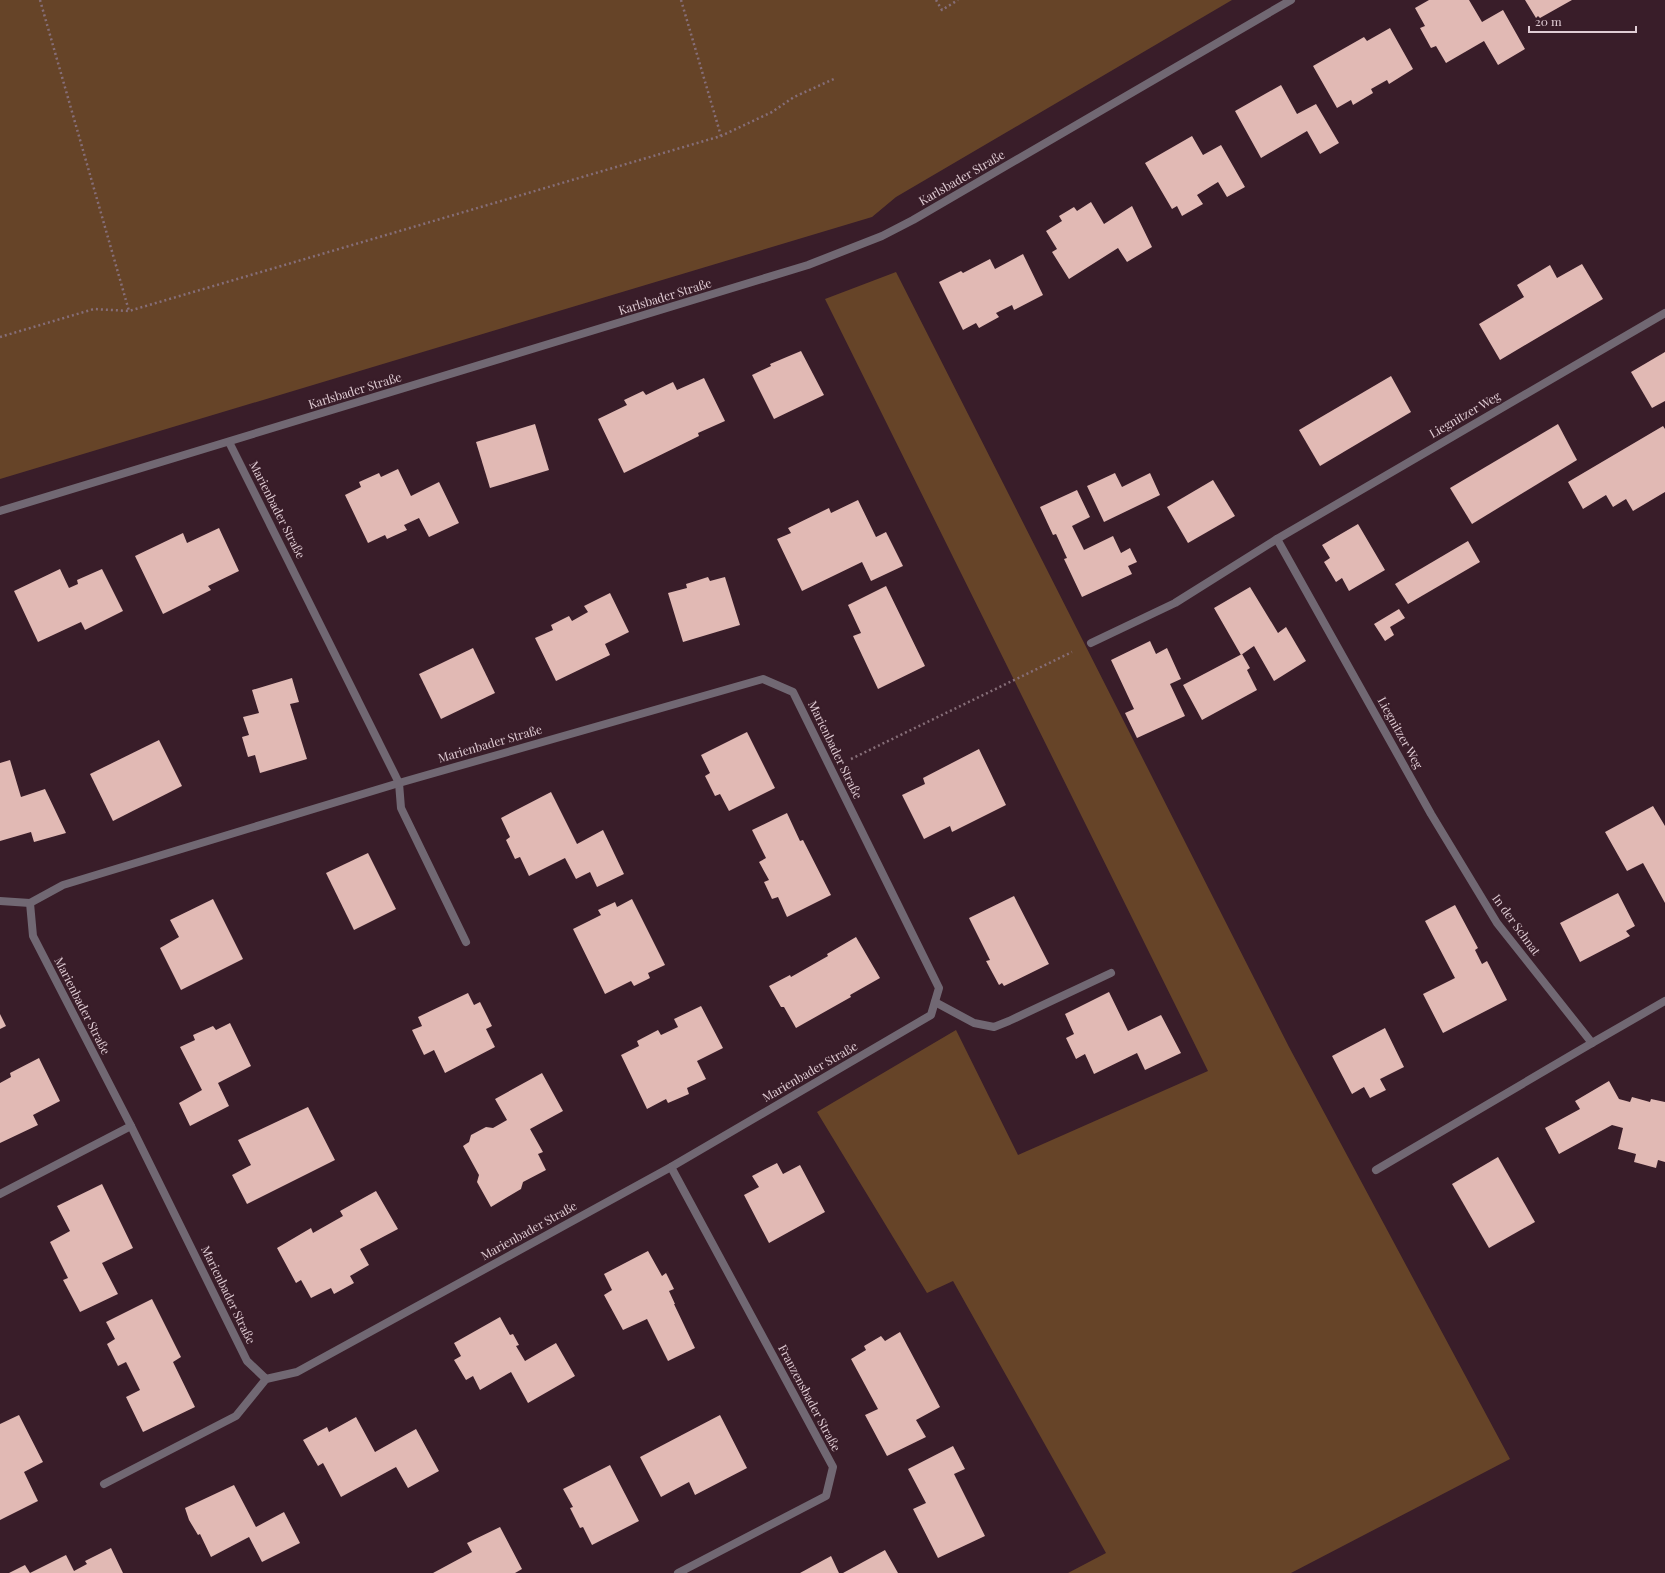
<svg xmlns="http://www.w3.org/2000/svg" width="1665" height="1573" font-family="'Playfair Display',serif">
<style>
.green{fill:#664428}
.building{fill:#e1b9b4}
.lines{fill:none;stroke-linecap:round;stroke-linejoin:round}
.path{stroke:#866e78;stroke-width:2.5;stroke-dasharray:2 3;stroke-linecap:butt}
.service{stroke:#716873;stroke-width:8}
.minor{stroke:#716873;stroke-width:8}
.labels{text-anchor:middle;stroke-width:4;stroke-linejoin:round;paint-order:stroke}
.street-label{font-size:12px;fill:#e0ccd4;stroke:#391d29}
</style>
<rect width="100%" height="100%" fill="#391d29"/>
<g class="green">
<polygon points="0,0 1232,0 896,197 872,217 0,479"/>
<polygon points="896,272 1289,1047 1510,1459 1291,1573 1068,1573 1106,1553 953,1281 927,1293 817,1112 956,1030 1018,1155 1208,1071 825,299"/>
</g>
<g class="building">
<polygon points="1429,0 1469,0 1482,22 1503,10 1525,49 1498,65 1484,41 1446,63 1436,46 1431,48 1420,28 1425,26 1415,8"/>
<polygon points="1525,0 1572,0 1540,18 1538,16 1536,18"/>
<polygon points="1390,28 1413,69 1389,84 1387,80 1371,89 1373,93 1353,105 1351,100 1337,108 1313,66 1364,37 1367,41"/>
<polygon points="1281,85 1297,114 1316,104 1339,143 1320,154 1307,131 1261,158 1235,111"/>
<polygon points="1192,136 1203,155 1221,145 1245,187 1227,197 1218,182 1197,195 1203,204 1182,216 1177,206 1172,209 1145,163"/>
<polygon points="1091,202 1104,224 1132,206 1152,247 1127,262 1118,248 1069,279 1052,252 1057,249 1046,231 1062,221 1059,216 1074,207 1077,211"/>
<polygon points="1023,254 1043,295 1014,310 1012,305 996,313 999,317 979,328 976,323 963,330 939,282 961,271 963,273 990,259 995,269"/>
<polygon points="1582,264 1603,299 1500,360 1479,324 1524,297 1517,285 1550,265 1557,278"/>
<polygon points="801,351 824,395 774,419 752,375 771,366 770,364"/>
<polygon points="1665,352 1665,401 1652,408 1631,372"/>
<polygon points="1391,376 1411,412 1320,466 1299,430"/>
<polygon points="704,378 725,421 698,433 699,436 624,473 598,419 627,405 624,400 643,391 646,395 673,382 677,390"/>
<polygon points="535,424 549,470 490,488 476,442"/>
<polygon points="1558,424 1577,460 1472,524 1450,488"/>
<polygon points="1663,426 1665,429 1665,492 1633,511 1626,499 1613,507 1606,495 1583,509 1568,482"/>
<polygon points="398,469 411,496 439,482 459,523 429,537 419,518 404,525 407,530 387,539 385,535 368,543 345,495 361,487 359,482 379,473 381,477"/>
<polygon points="1115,473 1122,487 1150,473 1160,495 1104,522 1087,486"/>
<polygon points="1213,480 1235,516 1188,543 1167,507"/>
<polygon points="1077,490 1090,517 1072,526 1084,550 1113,536 1121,553 1130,548 1137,562 1128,566 1132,574 1082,597 1064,559 1067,558 1056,534 1053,535 1040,507"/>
<polygon points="858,500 876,537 886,532 903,566 871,581 862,562 802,591 777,539 791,533 788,528 829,508 831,513"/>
<polygon points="1358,524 1385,570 1349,591 1342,578 1336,582 1324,562 1330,558 1322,545"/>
<polygon points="219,528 239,571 208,586 211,590 163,614 135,556 183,533 187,543"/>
<polygon points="1468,541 1480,562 1408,604 1395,584"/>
<polygon points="60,569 69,588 78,584 77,580 102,569 123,611 85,630 81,622 38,642 14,591"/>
<polygon points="708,577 710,581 725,577 740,625 683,642 668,593 687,588 686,584"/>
<polygon points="886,586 925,666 878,689 853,636 861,633 848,605"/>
<polygon points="1250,587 1278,633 1286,627 1306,661 1274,681 1254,646 1241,655 1214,608"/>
<polygon points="610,593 629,632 605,644 610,655 556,681 535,638 553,630 551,625 569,616 572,621 588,612 584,606"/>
<polygon points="1399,609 1405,618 1390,627 1394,635 1385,641 1374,624"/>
<polygon points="1150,641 1156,654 1167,648 1181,679 1170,684 1185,716 1137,738 1125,713 1134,709 1111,660"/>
<polygon points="473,648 495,693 441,719 419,674"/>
<polygon points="1242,654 1250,668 1247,670 1257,690 1202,720 1183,685"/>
<polygon points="292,678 299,702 290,704 307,759 260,773 255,755 248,757 242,737 249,735 243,717 259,713 252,690"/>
<polygon points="747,732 775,788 729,811 720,794 715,796 705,776 710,773 701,755"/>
<polygon points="159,740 182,786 113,821 90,774"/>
<polygon points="979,749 1006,805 952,832 950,826 924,839 902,795 925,784 923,778"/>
<polygon points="10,760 21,797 45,789 66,833 34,842 31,832 0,841 0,763"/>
<polygon points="551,792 577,844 603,830 624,874 597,887 590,872 576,879 565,858 529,876 520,857 515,859 506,840 510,837 501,818"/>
<polygon points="1653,806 1665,826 1665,903 1643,863 1627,871 1605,832"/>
<polygon points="787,813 800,841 803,840 831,895 787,917 778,897 772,899 764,882 769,880 759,862 766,858 752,830"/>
<polygon points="368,853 396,909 354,930 326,873"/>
<polygon points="1618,893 1635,926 1626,931 1630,936 1580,962 1560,923"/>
<polygon points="1014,896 1049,964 1004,986 1002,983 999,985 986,961 990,960 969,918"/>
<polygon points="213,899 243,959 181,990 160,948 179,937 170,920"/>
<polygon points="632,899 665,965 648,973 650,978 634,986 631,981 605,994 573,929 601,915 598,910 615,902 617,907"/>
<polygon points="1455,905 1478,948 1475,950 1482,964 1487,961 1507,1000 1443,1033 1423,994 1455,978 1425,921"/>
<polygon points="856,937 880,978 850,995 851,997 796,1028 784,1007 781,1007 769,986 790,975 791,977 828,956 827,954"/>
<polygon points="1109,992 1128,1031 1161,1015 1181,1053 1145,1070 1137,1053 1094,1074 1085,1054 1076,1059 1066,1038 1074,1034 1065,1014"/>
<polygon points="468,993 474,1005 480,1002 492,1026 486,1029 495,1047 445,1073 434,1050 424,1055 412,1030 422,1026 418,1017"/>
<polygon points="701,1006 723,1048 697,1061 706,1079 687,1088 689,1094 668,1103 666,1099 647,1109 621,1055 639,1046 637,1041 658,1030 661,1035 678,1027 674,1019"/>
<polygon points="0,1014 6,1026 0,1029"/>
<polygon points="230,1023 251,1066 218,1083 229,1106 190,1126 179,1103 202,1090 180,1047 195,1040 193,1035 213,1026 216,1030"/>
<polygon points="1385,1028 1404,1067 1380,1079 1386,1090 1370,1098 1364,1087 1352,1094 1332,1056"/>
<polygon points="39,1058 60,1101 33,1115 38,1125 0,1143 0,1083 11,1077 10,1073"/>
<polygon points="542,1073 563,1111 530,1129 543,1152 538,1154 546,1170 523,1182 521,1189 491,1207 477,1182 479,1175 463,1146 469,1142 471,1135 486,1127 493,1128 507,1120 495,1099"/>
<polygon points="1609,1081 1619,1099 1630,1102 1632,1097 1650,1102 1651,1099 1665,1102 1665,1162 1658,1160 1656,1168 1634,1162 1636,1154 1618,1149 1623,1128 1612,1125 1559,1154 1545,1128 1580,1109 1575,1101"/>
<polygon points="308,1107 335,1160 247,1204 232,1175 251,1165 238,1140"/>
<polygon points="1498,1157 1535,1222 1489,1248 1452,1184"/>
<polygon points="777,1163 783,1174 800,1165 825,1212 769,1243 744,1195 759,1187 752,1176"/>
<polygon points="102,1184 133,1248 102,1263 118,1294 80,1312 63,1280 68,1278 50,1242 70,1231 57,1206"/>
<polygon points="376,1191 398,1229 360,1249 369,1265 350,1276 354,1283 334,1294 331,1288 311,1298 301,1280 296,1283 277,1248 311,1228 313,1233 343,1216 340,1211"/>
<polygon points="648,1251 662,1276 666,1273 674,1289 669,1291 675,1304 674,1304 695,1348 668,1361 647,1319 623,1330 604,1295 612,1290 604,1274"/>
<polygon points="152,1299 181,1357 173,1362 195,1407 143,1432 126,1397 140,1390 126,1362 118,1366 107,1344 115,1339 106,1322"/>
<polygon points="500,1317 510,1335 513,1334 519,1345 516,1346 525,1361 556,1343 575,1376 528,1403 511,1372 480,1390 473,1376 466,1380 454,1360 461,1356 454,1343"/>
<polygon points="900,1332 940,1407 916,1420 926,1437 887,1456 865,1415 878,1409 851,1359 866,1350 864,1346 881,1336 885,1341"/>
<polygon points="19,1415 43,1462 24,1472 38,1501 0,1520 0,1424"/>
<polygon points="720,1415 747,1468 695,1495 689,1482 661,1497 640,1457"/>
<polygon points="356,1417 375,1452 416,1429 439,1471 408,1488 396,1467 341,1497 323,1463 318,1466 303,1440 327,1427 329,1432"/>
<polygon points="953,1446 965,1469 954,1474 985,1536 938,1558 913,1509 926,1503 908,1469"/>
<polygon points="610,1465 639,1521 592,1545 583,1527 580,1528 570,1508 573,1507 563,1489"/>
<polygon points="234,1485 256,1527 284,1512 300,1543 262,1562 249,1537 211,1557 200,1534 198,1535 189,1520 185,1508"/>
<polygon points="500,1527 522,1569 515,1573 433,1573 472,1552 467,1543"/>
<polygon points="111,1548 123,1573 9,1573 25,1565 30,1573 66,1555 74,1571 87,1564 85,1561"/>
<polygon points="885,1550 898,1573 843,1573"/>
<polygon points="831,1556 839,1573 800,1573"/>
</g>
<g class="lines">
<g class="path">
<polyline points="40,0 129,311"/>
<polyline points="681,0 721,136"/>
<polyline points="936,0 942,10 958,0"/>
<polyline points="0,337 94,309 129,311 721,136 772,112 794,97 836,78"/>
<polyline points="851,759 1072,652"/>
</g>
<g class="service">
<polyline points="399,783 401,808 466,942"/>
<polyline points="0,901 30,903"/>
<polyline points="935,1002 974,1023 994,1027 1009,1021 1111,973"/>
<polyline points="0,1194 131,1126"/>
<polyline points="104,1484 236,1416 266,1379"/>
</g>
<g class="minor">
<polyline points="229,442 399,783"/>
<polyline points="0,511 808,265 882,236 913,220 1291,0"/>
<polyline points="1277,539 1431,814 1497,923 1592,1043"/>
<polyline points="1091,643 1175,603 1277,539 1665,313"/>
<polygon points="763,679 793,692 939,988 931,1015 671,1167 297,1372 266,1379 247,1361 131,1126 33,936 30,903 63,885 399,783"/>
<polyline points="671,1167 833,1467 826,1496 678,1573"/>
<polyline points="1376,1170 1592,1043 1665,1001"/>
</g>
</g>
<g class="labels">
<g class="street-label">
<text transform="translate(962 178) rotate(-30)" y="4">Karlsbader Straße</text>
<text transform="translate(665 297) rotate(-17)" y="4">Karlsbader Straße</text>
<text transform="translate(355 391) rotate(-17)" y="4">Karlsbader Straße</text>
<text transform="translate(1465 415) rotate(-30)" y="4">Liegnitzer Weg</text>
<text transform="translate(277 510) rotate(63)" y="4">Marienbader Straße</text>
<text transform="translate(1400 733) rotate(61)" y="4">Liegnitzer Weg</text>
<text transform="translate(490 744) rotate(-16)" y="4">Marienbader Straße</text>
<text transform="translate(835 750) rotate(64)" y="4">Marienbader Straße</text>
<text transform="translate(1516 925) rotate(54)" y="4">In der Schnat</text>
<text transform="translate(82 1006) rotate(63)" y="4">Marienbader Straße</text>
<text transform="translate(810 1072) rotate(-30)" y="4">Marienbader Straße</text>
<text transform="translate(529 1231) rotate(-29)" y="4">Marienbader Straße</text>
<text transform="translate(228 1295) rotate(64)" y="4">Marienbader Straße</text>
<text transform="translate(809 1398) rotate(62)" y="4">Franzensbader Straße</text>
</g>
</g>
<path d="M1529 26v6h107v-6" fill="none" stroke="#e0ccd4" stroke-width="2"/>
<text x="1535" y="26" font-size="12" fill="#e0ccd4" stroke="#391d29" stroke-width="3" paint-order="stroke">20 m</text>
</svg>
